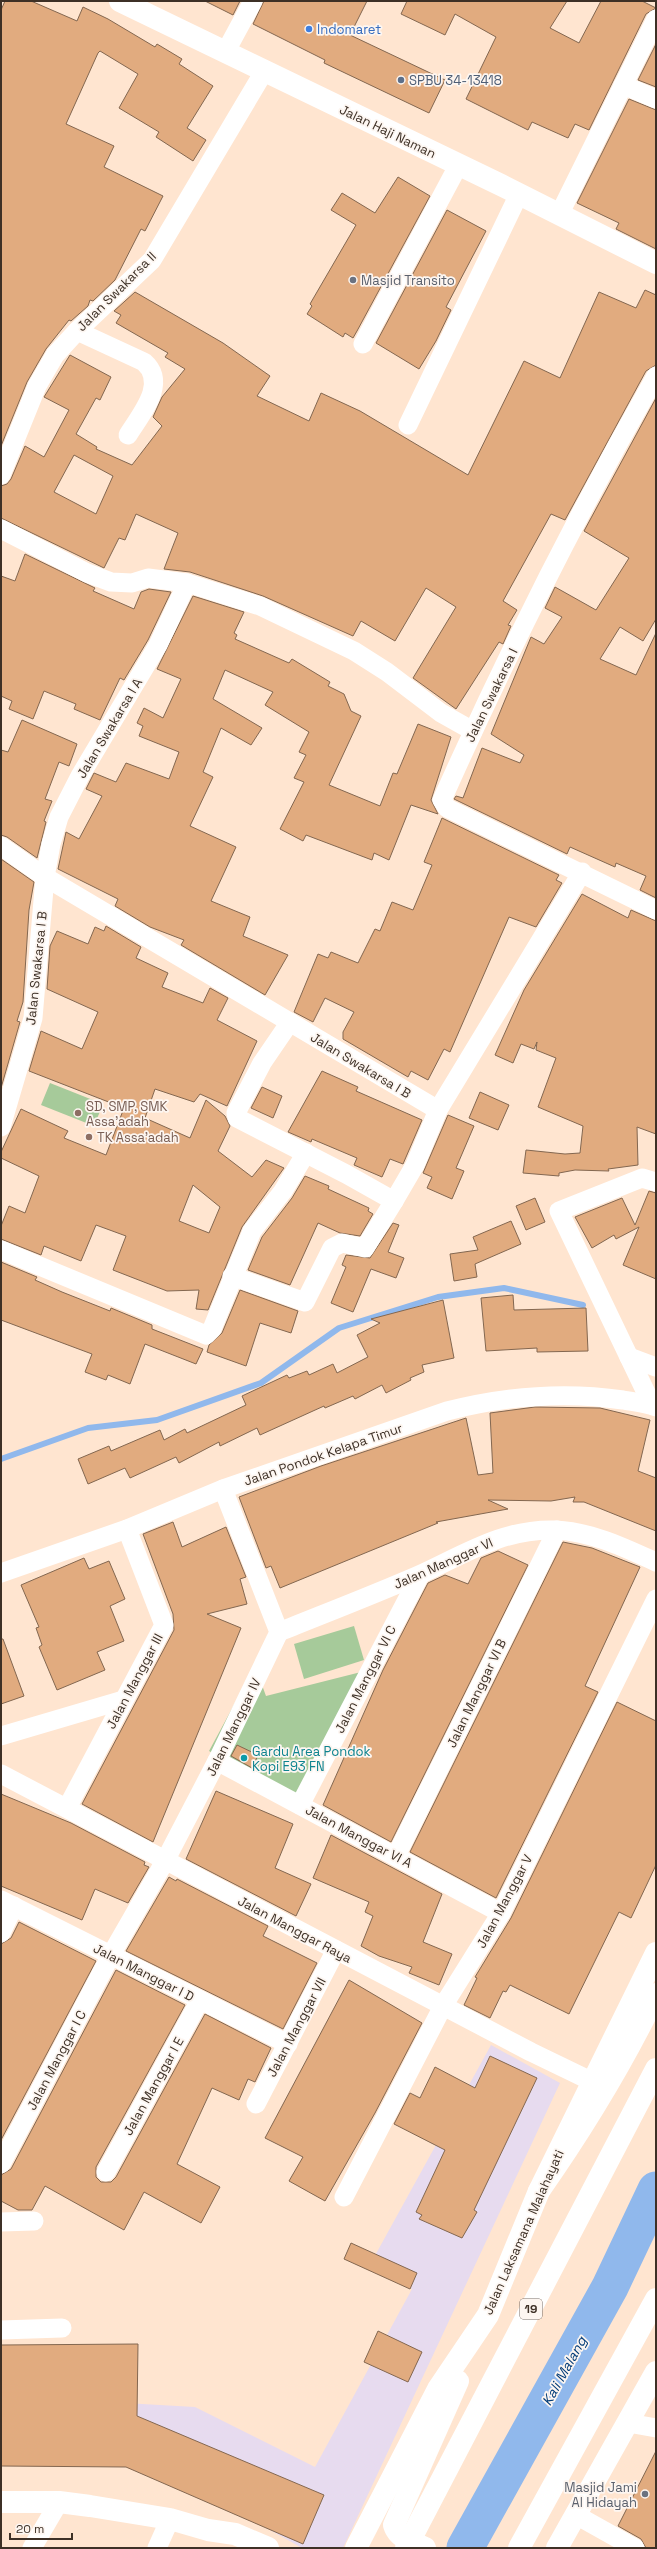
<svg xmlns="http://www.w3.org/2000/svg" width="657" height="2549" font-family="'Space Grotesk',sans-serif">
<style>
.commercial{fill:#e7dbef}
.green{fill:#a6ca9a}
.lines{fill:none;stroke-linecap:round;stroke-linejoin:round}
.stream{stroke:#90b8ec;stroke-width:6}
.river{stroke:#90b8ec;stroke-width:37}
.building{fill:#e1ab7f;stroke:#836750;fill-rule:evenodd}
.street{stroke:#fff;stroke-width:19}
.secondary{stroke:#fff;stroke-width:22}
.primary{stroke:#fff;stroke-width:22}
.highway{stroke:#fff;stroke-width:22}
.shop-dot{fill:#3f7fe0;stroke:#fdf6f1;stroke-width:1.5}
.service-dot{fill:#5c6f8a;stroke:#fdf6f1;stroke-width:1.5}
.worship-dot{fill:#6b7280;stroke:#fdf6f1;stroke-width:1.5}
.education-dot{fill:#8d6e63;stroke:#fdf6f1;stroke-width:1.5}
.culture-dot{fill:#0f9aa8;stroke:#fdf6f1;stroke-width:1.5}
.labels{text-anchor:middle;stroke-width:3.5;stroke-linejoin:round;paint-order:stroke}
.shield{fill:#fdf6f1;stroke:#776b63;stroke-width:1}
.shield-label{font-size:12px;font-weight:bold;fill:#3d3026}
.shop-label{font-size:13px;fill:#366cbe;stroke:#fdf6f1;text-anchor:start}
.service-label{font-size:13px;fill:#4e5e75;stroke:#fdf6f1;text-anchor:start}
.street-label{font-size:13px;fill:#3d3026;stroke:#fdf6f1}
.worship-label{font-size:13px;fill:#5b616d;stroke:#fdf6f1;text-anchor:start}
.education-label{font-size:13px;fill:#785e54;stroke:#fdf6f1;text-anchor:start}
.culture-label{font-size:13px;fill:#0d838f;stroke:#fdf6f1;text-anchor:start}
.water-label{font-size:14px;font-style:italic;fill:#023c78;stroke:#fdf6f1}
</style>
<rect width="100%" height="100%" fill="#ffe5d0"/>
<polygon class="commercial" points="491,2045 560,2083 343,2548 302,2548 162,2469 1,2396 195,2407 315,2467 412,2289 372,2261"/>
<g class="green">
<polygon points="50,1083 103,1104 94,1126 41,1105"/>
<polygon points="354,1626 364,1660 304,1679 294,1644"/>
<polygon points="255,1666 266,1696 361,1672 296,1798 209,1751"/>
</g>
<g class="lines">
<polyline class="stream" points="1,1459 88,1428 157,1420 261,1383 339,1328 438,1297 504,1288 583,1305"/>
<polyline class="river" points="465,2548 610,2287 656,2190"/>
</g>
<g class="building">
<polygon points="5,1 31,1 77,21 83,7 108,19 155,47 157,44 182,59 179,64 213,86 187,128 206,140 193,161 156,137 159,132 119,108 138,74 100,51 98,53 66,124 114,146 104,167 163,196 145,231 141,229 115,280 93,301 90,300 88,306 71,321 69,320 46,349 27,382 1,446 1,10"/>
<polygon points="205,1 240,1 233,15"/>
<polygon points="264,1 367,1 350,35 445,80 429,113 324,63 325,60 253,24"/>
<polygon points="407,1 567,1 550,28 579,43 601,1 642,1 656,8 646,14 589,130 575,124 568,138 532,122 528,130 466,99 496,37 455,14 445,35 401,14"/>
<polygon points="656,44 656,87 638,80"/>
<polygon points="629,99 656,110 656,249 616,229 619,223 577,203"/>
<polygon points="398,177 430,196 357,331 353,338 345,333 343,337 307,314 312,306 310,304 356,225 331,210 342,193 375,213"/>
<polygon points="447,210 486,231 446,307 451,310 436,341 419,369 376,343"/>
<path d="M645,290l11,5v70l-10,6 -81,149 -14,-6 -48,87 14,9 -9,15 3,1 -8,18 -4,-2 -43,67 -43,-31 43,-71 -30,-19 -31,53 -34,-20 -8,15 -90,-40 -73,-24 -26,-3 14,-36 -42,-19 -11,26 -6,-2 -15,30 -103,-50v-32l6,-2 4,-5 14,-33 19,11 25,-47 -25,-13 26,-42 41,22 -11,23 -4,-2 -20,36 21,13 -1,2 36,16 30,-39 -9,-9 9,-20 23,-28 -20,-12 3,-4 -52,-30 5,-8 -7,-4 21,-19 88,51 47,33 -13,20 52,25 12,-28 39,18 108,64 56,-114 36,17 39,-86 37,16zM74,455l39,21 -17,38 -42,-22z"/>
<polygon points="656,398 656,619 643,641 620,627 600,659 636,675 656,633 656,898 640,890 646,876 616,863 615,867 570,847 567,854 454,799 456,796 463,798 482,748 520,763 524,755 491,734 531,637 544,644 562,617 545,608 555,587 596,610 629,558 584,531"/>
<polygon points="25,554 95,588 93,591 134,609 141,592 149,589 171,592 148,640 124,680 120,678 100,720 74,709 76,704 44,691 33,719 9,709 12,701 1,696 1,576 15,581"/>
<polygon points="193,596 244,612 234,633 237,635 235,639 289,663 292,659 330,682 328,686 344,694 351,711 361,716 329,785 380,806 393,773 397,774 418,724 451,737 431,800 438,814 411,805 389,860 374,853 372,860 306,835 303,841 280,829 304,782 294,778 306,755 299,752 309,732 265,705 273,692 225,670 213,699 262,728 251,745 221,728 203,772 213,777 190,826 236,847 211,901 250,917 243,936 288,955 265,995 181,945 184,940 150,927 115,906 118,899 58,869 66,832 79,839 102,796 86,789 94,773 116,782 126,763 169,779 179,752 139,736 143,726 137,723 144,708 163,718 181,679 157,669"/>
<polygon points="22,720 77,744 69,766 59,762 45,799 52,801 44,821 46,822 37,858 7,837 1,835 1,750 8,752"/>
<polygon points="442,818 559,875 556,880 562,883 536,927 509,917 450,1052 444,1049 428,1080 411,1071 408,1077 343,1039 343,1032 354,1012 325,998 313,1022 294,1012 318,954 328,958 331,952 358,963 375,929 380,931 392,902 413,910 432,865 424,862"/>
<polygon points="1,859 34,882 29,910 23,1002 17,1021 20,1022 1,1088"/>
<polygon points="582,894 628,918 631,910 656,921 656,1134 637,1127 638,1165 608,1169 609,1171 575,1170 559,1173 559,1176 523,1173 526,1150 565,1154 580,1153 583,1126 538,1107 556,1058 536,1050 537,1042 534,1049 521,1044 513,1063 495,1055 524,990"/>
<path d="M106,926l35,21 -5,11 32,15 -6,14 41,16 7,-15 18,10 -11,22 40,21 -30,65 -27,-12 -6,8 -39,-13 -10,29 45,20 16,-38 19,16 5,10 -12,25 34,26 14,-17 18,8 -42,59 -34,83 -12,-1 3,-19 -32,1 -54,-21 13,-34 -30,-11 -15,36 -37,-15 -3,9 -40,-16v-13l8,-20 16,7 14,-37 -38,-18v-6l20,-43 47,22 -4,7 42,17 18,-47 -95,-37 12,-40 41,18 16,-37 -51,-23 3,-43 7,-15 31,13 7,-17 9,4zM193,1185l27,22 -11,26 -30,-12z"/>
<polygon points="322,1071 358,1087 356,1091 422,1120 403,1164 390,1159 382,1177 354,1165 357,1158 312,1139 311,1142 288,1132"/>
<polygon points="262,1087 282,1096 273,1118 251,1108"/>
<polygon points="480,1092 509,1105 498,1130 469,1118"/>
<polygon points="448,1115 474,1126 456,1168 464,1171 452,1199 427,1188 432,1177 423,1173"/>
<polygon points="305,1176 329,1186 328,1189 369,1208 368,1211 373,1214 360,1236 340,1233 318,1223 290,1285 248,1270 262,1237 292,1198"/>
<polygon points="649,1191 656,1193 656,1279 623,1265 639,1227 616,1239 614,1235 592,1248 575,1217 622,1198 635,1225"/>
<polygon points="535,1198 545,1222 526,1230 516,1206"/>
<polygon points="511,1221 521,1244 475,1264 477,1277 454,1281 450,1254 478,1250 473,1237"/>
<polygon points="393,1223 399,1225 388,1252 404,1258 396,1278 371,1269 353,1312 331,1303 346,1267 342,1265 346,1255 370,1258"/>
<polygon points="1,1262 37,1277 35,1280 62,1292 110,1311 111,1308 152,1325 152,1329 203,1349 196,1364 145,1344 130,1384 108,1375 106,1380 85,1372 92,1354 1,1320"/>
<polygon points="240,1290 298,1311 291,1333 260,1323 246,1366 207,1352 209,1345 222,1333"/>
<polygon points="513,1295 514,1310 586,1308 588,1351 537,1352 537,1348 486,1351 481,1298"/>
<polygon points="443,1300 454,1358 422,1365 424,1372 410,1378 411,1380 386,1393 382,1385 355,1399 353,1396 325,1408 324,1406 260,1435 257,1428 220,1446 219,1442 179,1463 176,1457 130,1478 125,1468 88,1484 78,1459 109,1446 111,1451 160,1430 164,1440 185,1429 187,1433 246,1405 242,1396 287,1375 289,1378 307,1371 309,1375 333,1364 337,1373 368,1357 357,1335 380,1323 371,1319"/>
<polygon points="535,1407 600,1408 650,1420 638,1471 656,1478 656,1531 584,1502 573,1502 575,1497 551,1501 488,1500 508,1509 436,1522 438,1523 280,1588 271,1566 266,1568 239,1497 321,1466 466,1418 478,1475 493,1473 490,1413"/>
<polygon points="173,1522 182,1547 226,1527 246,1577 240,1579 247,1604 207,1614 241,1628 153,1842 82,1804 174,1630 173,1614 143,1534"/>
<polygon points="563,1542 592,1548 640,1567 585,1686 598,1692 496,1898 410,1852"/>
<polygon points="498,1551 528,1565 391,1842 323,1805 383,1670 428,1583 445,1575 468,1584 481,1558"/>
<polygon points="84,1558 89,1569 109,1561 125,1599 110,1606 124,1641 97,1652 105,1670 57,1690 39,1647 42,1645 36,1628 39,1627 21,1585"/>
<polygon points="1,1639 3,1639 24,1696 1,1704"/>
<polygon points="617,1702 656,1721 656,1865 631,1918 619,1912 569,2014 510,1985 506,1992 503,1991 490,2018 464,2005 477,1978 475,1977 511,1918"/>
<polygon points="237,1745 258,1755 252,1768 231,1756"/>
<polygon points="216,1791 293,1824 275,1868 311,1884 296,1916 186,1859"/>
<polygon points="1,1794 71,1823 145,1862 144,1865 149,1867 128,1903 95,1889 82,1920 1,1886"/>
<polygon points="331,1835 442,1894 423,1942 452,1954 439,1985 409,1973 412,1967 379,1956 361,1946 373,1916 365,1912 369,1902 313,1878"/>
<polygon points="169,1877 176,1881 177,1879 268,1926 263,1936 317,1963 283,2029 126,1951"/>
<polygon points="19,1922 96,1961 1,2140 1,1944 11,1938"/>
<polygon points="116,1970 185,2005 96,2167 96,2177 101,2182 111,2182 116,2177 205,2014 271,2048 255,2082 248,2079 239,2100 212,2088 177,2164 220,2187 201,2223 144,2192 124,2230 45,2186 32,2210 18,2210 1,2201 1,2175 11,2169"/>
<polygon points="349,1980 422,2023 375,2113 325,2201 289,2181 303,2157 265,2138"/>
<polygon points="490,2056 537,2078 474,2210 477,2212 462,2238 419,2219 422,2215 416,2212 445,2150 394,2124 410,2093 420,2098 435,2067 475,2088"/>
<polygon points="351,2243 417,2273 410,2289 344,2259"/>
<polygon points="378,2331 422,2352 408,2382 364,2362"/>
<polygon points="138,2344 137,2416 324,2495 303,2544 126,2467 1,2466 1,2345"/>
<polygon points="656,2451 656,2548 646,2548 641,2539 618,2526"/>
</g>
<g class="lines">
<g class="street">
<polyline points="226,51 253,1"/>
<polyline points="623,85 656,99"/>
<polyline points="559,215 656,19"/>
<path d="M77,331l67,31c24,21 -3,52 -16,73"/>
<polyline points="363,344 459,164"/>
<path d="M656,376c-78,137 -150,280 -214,424l5,8 209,102"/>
<polyline points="408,425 519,194"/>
<polyline points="1,475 37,386 55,355 77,331 152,260 265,70"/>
<polyline points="1,529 87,573 111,582 132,583 148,578 187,583 260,606 354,651 387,672 441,713 473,731"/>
<polyline points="1,846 45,877 438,1110"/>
<polyline points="290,1022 262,1063 236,1113 237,1118 346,1174 394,1201 415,1165 438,1110 582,872"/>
<polyline points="1,1127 33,1018 45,877 51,844 59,817 80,776 158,645 187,583"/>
<polyline points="1,1250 206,1335 212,1329 252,1231 283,1191 306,1153"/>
<polyline points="232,1276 305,1302 332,1248 342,1243 365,1248 394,1201"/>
<polyline points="629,1357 656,1367"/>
<polyline points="652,1405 559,1211 642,1178 656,1182"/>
<path d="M1,1573l126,-44 96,-40 224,-78c59,-15 116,-20 176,-11 11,2 23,3 33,7"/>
<path d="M279,1632c47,-19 94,-37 140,-57 46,-21 85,-47 137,-45 36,2 67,17 100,32"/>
<polyline points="1,1736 123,1700"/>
<polyline points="217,1761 501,1913"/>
<polyline points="1,1774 531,2052 591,2081"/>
<polyline points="300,1805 420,1575"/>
<polyline points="67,1808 164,1625 127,1529"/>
<polyline points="396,1856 557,1530"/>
<polyline points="1,1900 288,2044"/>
<polyline points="1,1933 14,1906"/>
<polyline points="256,2104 336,1950"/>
<polyline points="1,2164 111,1955 165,1861 217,1761 279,1632 223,1489"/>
<polyline points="106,2172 200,2000"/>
<polyline points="344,2197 443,2006 501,1913 656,1599"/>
<polyline points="1,2222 34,2221"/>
<polyline points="1,2330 62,2328"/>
<polyline points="628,2423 656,2428"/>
<polyline points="576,2515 635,2548"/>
<polyline points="32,2548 59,2502"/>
<polyline points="157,2548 170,2519"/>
</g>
<g class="secondary">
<polyline points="120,1 501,185 656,263"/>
<polyline points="1,2502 59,2502 90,2506 170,2519 208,2530 235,2534 268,2548"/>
</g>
<g class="primary">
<polyline points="356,2548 438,2389 488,2315 539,2191 656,1953"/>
<path d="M425,2548c-11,-6 -27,-9 -31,-23l64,-144"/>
<polyline points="557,2548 656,2372"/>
</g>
<g class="highway">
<path d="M539,2191c44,-63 84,-128 117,-197"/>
<polyline points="406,2548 656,2069"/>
<polyline points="519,2548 656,2299"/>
</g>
</g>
<circle class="shop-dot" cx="309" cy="29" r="4"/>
<circle class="service-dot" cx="401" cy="80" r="4"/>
<g class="worship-dot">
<circle cx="353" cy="280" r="4"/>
<circle cx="645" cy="2494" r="4"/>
</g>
<g class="education-dot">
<circle cx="78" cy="1113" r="4"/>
<circle cx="89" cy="1137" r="4"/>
</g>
<circle class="culture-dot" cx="244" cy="1758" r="4"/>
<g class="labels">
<rect class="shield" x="520" y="2299" width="22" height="20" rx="3"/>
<g class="shield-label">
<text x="531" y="2313">19</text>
</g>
<g class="shop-label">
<text x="317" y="34">Indomaret</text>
</g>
<g class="service-label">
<text x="409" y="85">SPBU 34-13418</text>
</g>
<g class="street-label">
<text transform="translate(388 131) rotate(26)" y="5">Jalan Haji Naman</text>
<text transform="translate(116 291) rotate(-45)" y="5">Jalan Swakarsa II</text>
<text transform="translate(491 695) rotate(-64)" y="5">Jalan Swakarsa I</text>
<text transform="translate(109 728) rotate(-59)" y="5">Jalan Swakarsa I A</text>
<text transform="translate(36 968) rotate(-84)" y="5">Jalan Swakarsa I B</text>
<text transform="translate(361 1065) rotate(31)" y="5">Jalan Swakarsa I B</text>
<text transform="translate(323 1454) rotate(-19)" y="5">Jalan Pondok Kelapa Timur</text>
<text transform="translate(443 1563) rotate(-24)" y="5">Jalan Manggar VI</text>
<text transform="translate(365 1679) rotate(-63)" y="5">Jalan Manggar VI C</text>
<text transform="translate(134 1681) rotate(-62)" y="5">Jalan Manggar III</text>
<text transform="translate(476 1693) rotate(-64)" y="5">Jalan Manggar VI B</text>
<text transform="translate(233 1727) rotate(-64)" y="5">Jalan Manggar IV</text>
<text transform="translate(359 1836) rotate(28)" y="5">Jalan Manggar VI A</text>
<text transform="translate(504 1901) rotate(-62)" y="5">Jalan Manggar V</text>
<text transform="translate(295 1929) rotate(28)" y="5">Jalan Manggar Raya</text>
<text transform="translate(144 1972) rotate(27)" y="5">Jalan Manggar I D</text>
<text transform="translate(296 2027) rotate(-62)" y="5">Jalan Manggar VII</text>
<text transform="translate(56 2060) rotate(-62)" y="5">Jalan Manggar I C</text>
<text transform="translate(153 2086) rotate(-61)" y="5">Jalan Manggar I E</text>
<text transform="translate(523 2232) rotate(-66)" y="5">Jalan Laksamana Malahayati</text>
</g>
<g class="worship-label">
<text x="361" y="285">Masjid Transito</text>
<text x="637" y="2492" text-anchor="end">Masjid Jami<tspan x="637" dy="15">Al Hidayah</tspan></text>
</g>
<g class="education-label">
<text x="86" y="1111">SD, SMP, SMK<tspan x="86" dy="15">Assa'adah</tspan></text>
<text x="97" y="1142">TK Assa'adah</text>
</g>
<g class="culture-label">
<text x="252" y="1756">Gardu Area Pondok<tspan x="252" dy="15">Kopi E93 FN</tspan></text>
</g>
<g class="water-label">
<text transform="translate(564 2371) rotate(-61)" y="5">Kali Malang</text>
</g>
</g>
<rect width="657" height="2549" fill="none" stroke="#3d3026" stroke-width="4"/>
<path d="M10 2533v6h62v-6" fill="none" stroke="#3d3026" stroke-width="2"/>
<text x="16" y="2533" font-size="12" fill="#3d3026" stroke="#fdf6f1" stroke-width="3" paint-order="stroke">20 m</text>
</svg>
